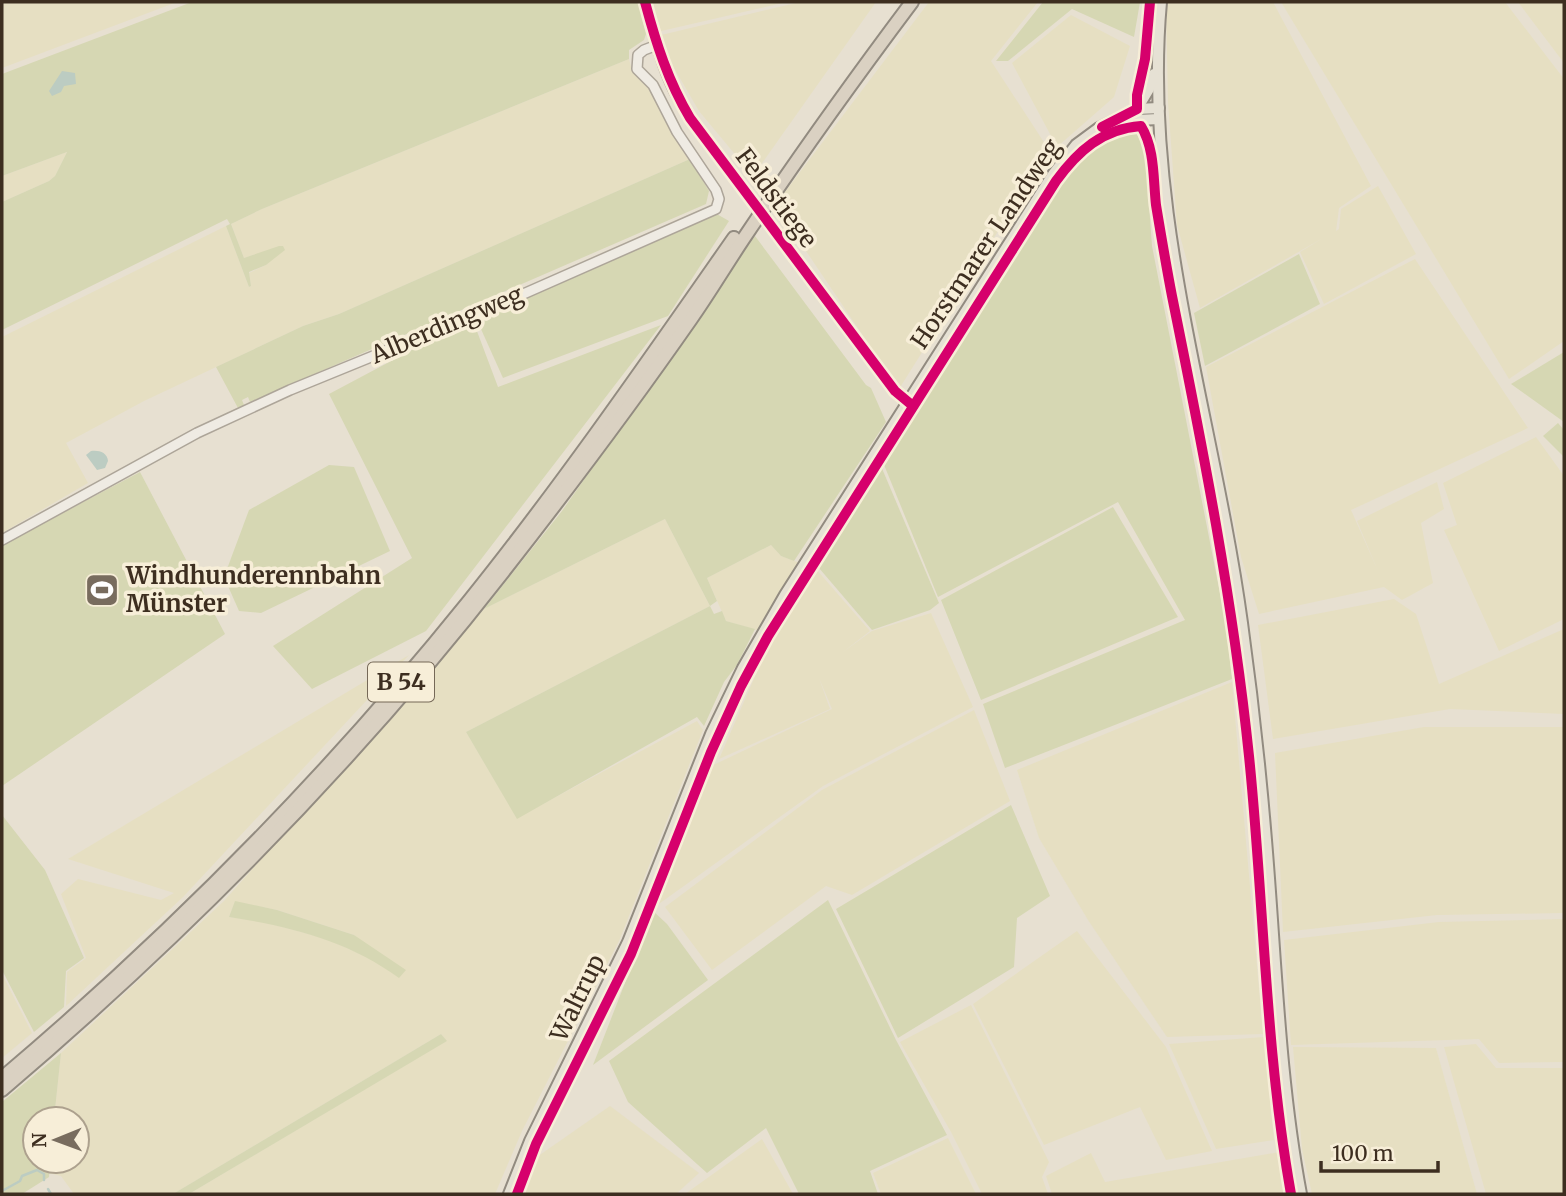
<svg xmlns="http://www.w3.org/2000/svg" width="1566" height="1196" font-family="Merriweather,serif">
<style>
.farmland{fill:#e6dfc2;fill-rule:evenodd}
.green{fill:#d6d7b3}
.water{fill:#bcccc2}
.lines{fill:none;stroke-linecap:round;stroke-linejoin:round}
.stream{stroke:#bcccc2;stroke-width:2.5}
.minor-casing{stroke:#ada599;stroke-width:12}
.major-casing{stroke:#928b80;stroke-width:14}
.highway-casing{stroke:#928b80;stroke-width:16}
.minor{stroke:#efebe3;stroke-width:9}
.major{stroke:#e6e1d4;stroke-width:10}
.highway{stroke:#dad1c2;stroke-width:12}
.minor-bridge-casing{stroke:#ada599;stroke-width:12;stroke-linecap:butt}
.minor-bridge{stroke:#efebe3;stroke-width:9}
.cycleway-casing{stroke:#f7eed8;stroke-width:15}
.cycleway{stroke:#d6006c;stroke-width:10}
.labels{text-anchor:middle;stroke-width:7;stroke-linejoin:round;paint-order:stroke}
.shield{fill:#f7eed8;stroke:#756857;stroke-width:2}
.shield-label{font-size:23px;font-weight:bold;fill:#3d2e20}
.street-label{font-size:24px;fill:#3d2e20;stroke:#f7eed8}
.poi-label{font-size:24px;font-weight:bold;fill:#3d2e20;stroke:#f7eed8;text-anchor:start}
</style>
<rect width="100%" height="100%" fill="#e7e0d1"/>
<g class="farmland">
<polygon points="2,2 177,2 2,68"/>
<polygon points="649,2 787,2 657,32"/>
<polygon points="800,2 876,2 753,176 699,111 674,68 664,71 657,36"/>
<polygon points="929,2 1038,2 991,61 1049,150 899,389 775,205"/>
<polygon points="1166,2 1273,2 1371,186 1339,208 1336,231 1339,229 1341,209 1378,186 1416,254 1324,304 1300,252 1323,238 1200,308 1177,225 1168,102"/>
<polygon points="1281,2 1505,2 1564,79 1564,341 1509,379"/>
<polygon points="1518,2 1564,2 1564,63"/>
<polygon points="1071,15 1130,46 1114,97 1057,147 1012,63"/>
<polygon points="629,59 632,71 651,87 690,159 339,314 303,326 144,401 66,443 88,483 2,533 2,337 226,226 249,287 251,286 249,273 266,265 283,246 244,258 231,224 262,209"/>
<polygon points="67,152 55,176 49,181 2,202 2,176"/>
<polygon points="1415,259 1528,428 1351,510 1378,571 1357,521 1437,482 1444,509 1421,523 1433,583 1402,600 1384,587 1259,614 1241,557 1206,367"/>
<polygon points="1536,437 1564,476 1564,619 1499,651 1444,530 1457,525 1443,483"/>
<path d="M665,519l45,87 -244,126 51,86 180,-97 6,9 -84,211 -97,190 -27,63h-306l257,-153 -5,-7 -268,160h-99l-13,-18 -12,-3 1,-12h27v-42h-23l7,-66 163,-152 260,-292zM235,902l42,8 77,25 44,42 -20,-15 -51,-23 -62,-17 -36,-5z"/>
<polygon points="771,545 781,556 816,569 870,631 843,652 872,631 931,613 973,707 823,786 656,906 707,768 832,709 819,678 830,709 719,759 773,635 726,621 707,578"/>
<polygon points="1394,599 1416,614 1439,684 1564,629 1564,714 1450,709 1273,739 1258,625"/>
<polygon points="409,655 183,897 66,1006 67,972 86,958 61,894 78,879 161,900 174,893 68,859"/>
<polygon points="1232,682 1263,1034 1167,1037 1088,920 1039,838 1017,770"/>
<polygon points="974,710 1010,801 852,895 826,886 712,970 665,907 822,790"/>
<polygon points="1424,727 1564,727 1564,913 1437,915 1283,932 1275,753"/>
<polygon points="1564,919 1564,1062 1499,1063 1479,1039 1291,1045 1284,940 1439,922"/>
<polygon points="1077,931 1166,1047 1212,1151 1166,1160 1140,1107 1044,1145 973,1004"/>
<polygon points="2,974 32,1033 2,1058"/>
<polygon points="971,1005 1049,1162 1042,1177 1048,1194 982,1194 951,1132 900,1042"/>
<polygon points="1264,1037 1274,1140 1216,1149 1169,1044"/>
<polygon points="1476,1044 1496,1068 1564,1068 1564,1194 1486,1194 1444,1047"/>
<polygon points="1293,1047 1436,1048 1477,1194 1312,1194 1302,1149"/>
<polygon points="610,1106 699,1173 676,1194 522,1194 534,1159"/>
<polygon points="948,1138 976,1194 881,1194 873,1173"/>
<polygon points="762,1139 793,1194 685,1194"/>
<polygon points="1280,1152 1288,1194 1052,1194 1046,1176 1091,1153 1105,1182"/>
</g>
<g class="green">
<polygon points="192,2 638,2 646,34 644,40 629,50 629,59 262,209 231,224 244,258 279,246 283,246 285,250 266,265 249,272 251,286 249,287 226,226 230,224 227,219 2,330 2,202 49,181 55,176 67,152 2,176 2,74"/>
<polygon points="1043,2 1140,2 1134,37 1072,9 1008,61 996,61"/>
<path d="M1133,127l12,22 7,97 74,378 6,55 -227,89 -22,-64 202,-84 -67,-118 -180,95 -58,-142 166,-258c30,-40 38,-54 87,-70z"/>
<polygon points="690,159 709,191 706,204 250,402 248,397 242,400 244,405 238,408 216,367 303,326 339,314"/>
<polygon points="715,213 729,221 668,316 503,378 476,318"/>
<polygon points="755,236 866,385 871,388 886,422 794,561 781,556 771,545 707,578 717,601 710,606 714,614 722,611 726,621 755,629 737,665 724,682 704,726 697,717 517,819 466,732 710,606 665,519 484,609 562,511"/>
<polygon points="1299,254 1320,304 1205,366 1194,313"/>
<polygon points="472,318 498,387 661,325 426,631 312,689 273,646 412,558 329,394"/>
<polygon points="1564,352 1564,422 1511,384"/>
<polygon points="1558,423 1564,430 1564,457 1543,436"/>
<polygon points="878,459 939,603 930,610 872,630 819,568"/>
<polygon points="329,465 354,467 390,551 261,613 239,611 224,577 249,510"/>
<polygon points="140,472 225,634 2,786 2,545"/>
<polygon points="1113,507 1178,617 981,700 941,600"/>
<polygon points="1011,805 1050,896 1017,918 1014,967 898,1038 836,909"/>
<polygon points="2,815 45,870 84,958 66,971 64,1007 34,1032 2,970"/>
<polygon points="828,900 896,1040 947,1135 870,1171 878,1194 799,1194 766,1128 707,1173 628,1102 609,1061"/>
<path d="M235,901l42,9 77,25 52,35 -7,8c-50,-37 -110,-52 -170,-61z"/>
<polygon points="653,911 667,924 708,980 593,1065"/>
<polygon points="441,1034 447,1041 189,1194 173,1194"/>
<polygon points="61,1053 54,1119 35,1119 35,1161 50,1161 49,1177 22,1194 2,1194 2,1102"/>
</g>
<g class="water">
<polygon points="62,71 75,73 76,84 64,86 61,92 52,96 49,91"/>
<path d="M91,451c8,-1 16,1 17,10l-3,7 -8,2 -11,-15z"/>
</g>
<g class="lines">
<g class="stream">
<polyline points="48,1189 51,1194"/>
<polyline points="2,1191 20,1181 22,1176 37,1170 44,1174 44,1180"/>
</g>
<g class="minor-casing">
<g id="minor">
<path d="M645,2c8,30 15,61 29,89 19,36 45,67 70,99"/>
<polyline points="774,229 895,391 907,402"/>
<polyline points="2,540 197,433 290,390 503,303 716,209 719,199 716,190 677,132 653,85 637,69 638,55 644,50 657,45"/>
</g>
</g>
<g class="major-casing">
<g id="major">
<path d="M1161,2c-19,210 53,415 81,621 10,72 18,144 24,217 10,118 13,237 35,354"/>
<polyline points="1137,109 1149,89 1154,74"/>
<polyline points="1115,121 1159,119"/>
<polyline points="509,1194 530,1141 628,942 711,734 743,668 785,595 1054,173 1076,145 1099,128 1137,109 1159,108"/>
</g>
</g>
<g class="highway-casing">
<g id="highway">
<path d="M2,1078c170,-144 327,-303 467,-477 94,-117 179,-240 265,-363"/>
<path d="M2,1090c183,-156 353,-328 501,-518 65,-83 128,-167 188,-253 19,-27 36,-56 55,-84 53,-79 109,-157 166,-233"/>
</g>
</g>
<use href="#minor" class="minor"/>
<use href="#major" class="major"/>
<use href="#highway" class="highway"/>
<g class="minor-bridge-casing">
<polyline id="minor-bridge" points="744,190 774,229"/>
</g>
<use href="#minor-bridge" class="minor-bridge"/>
<g class="cycleway-casing">
<g id="cycleway">
<path d="M645,2c11,41 23,79 45,116l205,273 18,15"/>
<polyline points="1102,127 1137,109 1137,95 1145,59 1150,2"/>
<path d="M517,1194l19,-50 95,-190 80,-202 30,-66 27,-50 288,-455c22,-30 46,-52 85,-55 14,23 12,52 15,79 5,30 10,60 16,91 31,153 61,305 77,460 15,146 16,293 42,438"/>
</g>
</g>
<use href="#cycleway" class="cycleway"/>
</g>
<defs>
<g id="stadium-square" transform="scale(1.75)"><rect x="-9" y="-9" width="18" height="18" rx="4" fill="#786c5e" stroke="#f7eed8"/><path d="M0-5a6.5 5 0 1 0 0 10a6.5 5 0 1 0 0-10ZM-3.5-1.8h7v3.6h-7Z" fill="#fff"/></g>
</defs>
<g fill-rule="evenodd">
<use href="#stadium-square" x="102" y="590"/>
</g>
<g class="labels">
<rect class="shield" x="368" y="662.5" width="66" height="39" rx="5"/>
<g class="shield-label">
<text x="401" y="690">B 54</text>
</g>
<g class="street-label">
<text transform="translate(776 198) rotate(53)" y="8">Feldstiege</text>
<text transform="translate(986 244) rotate(-56)" y="8">Horstmarer Landweg</text>
<text transform="translate(447 325) rotate(-23)" y="8">Alberdingweg</text>
<text transform="translate(578 998) rotate(-64)" y="8">Waltrup</text>
</g>
<g class="poi-label">
<text x="126" y="584">Windhunderennbahn<tspan x="126" dy="28">Münster</tspan></text>
</g>
</g>
<rect width="1566" height="1196" fill="none" stroke="#3d2e20" stroke-width="7"/>
<g transform="translate(56 1140) rotate(269)"><circle r="33" fill="#f7eed8" stroke="#ada18e" stroke-width="2"/>
<path d="M0-5L12 26L0 18L-12 26Z" fill="#786c5e"/>
<text y="-10" font-size="19" font-weight="bold" text-anchor="middle" fill="#3d2e20">N</text>
</g>
<path d="M1321 1161v10h117v-10" fill="none" stroke="#3d2e20" stroke-width="3.5"/>
<text x="1332" y="1161" font-size="21" fill="#3d2e20" stroke="#f7eed8" stroke-width="5" paint-order="stroke">100 m</text>
</svg>
